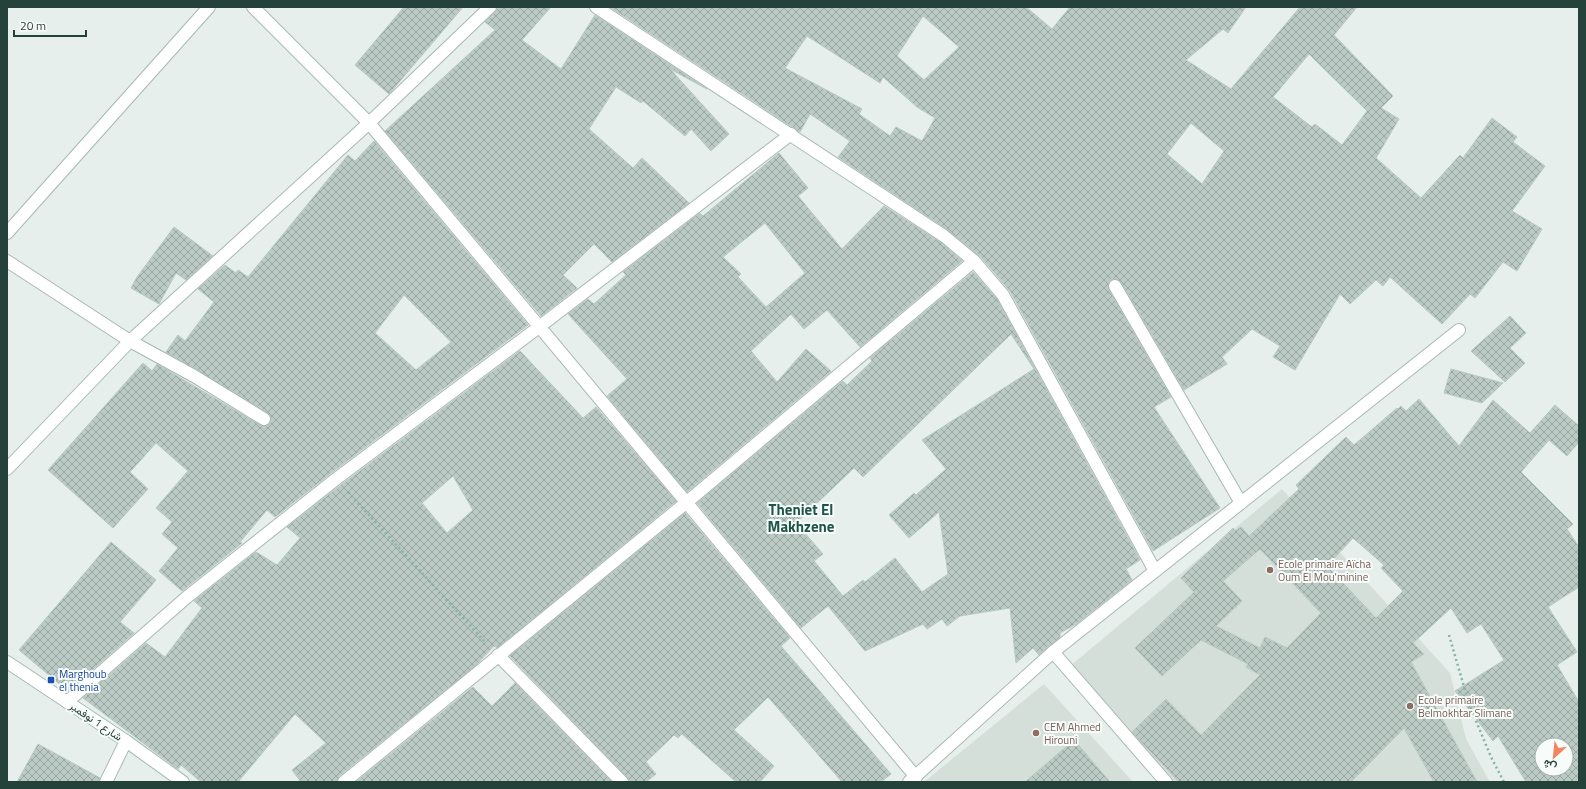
<svg xmlns="http://www.w3.org/2000/svg" width="1586" height="789" font-family="'Titillium Web',Vazirmatn,sans-serif">
<style>
.built{fill:#d4dfda}
.building{fill:url(#building-cross-hatch);stroke:#b8c9c2;fill-rule:evenodd}
.lines{fill:none;stroke-linecap:round;stroke-linejoin:round}
.street-casing{stroke:#a8b8b2;stroke-width:14}
.secondary-casing{stroke:#a4bbb3;stroke-width:14}
.path{stroke:#86b3a5;stroke-width:2.5;stroke-dasharray:2 3;stroke-linecap:butt}
.street{stroke:#fff;stroke-width:12}
.secondary{stroke:#fff;stroke-width:12}
.education-dot{fill:#8d6e63;stroke:#f7fbf9;stroke-width:1.5}
.transit-dot{fill:#1a4fb4;stroke:#f7fbf9;stroke-width:1.5}
.labels{text-anchor:middle;stroke-width:4;stroke-linejoin:round;paint-order:stroke}
.education-label{font-size:11px;fill:#785e54;stroke:#f7fbf9;text-anchor:start}
.transit-label{font-size:11px;fill:#164399;stroke:#f7fbf9;text-anchor:start}
.street-label{font-size:11px;fill:#24423a;stroke:#f7fbf9}
.district-label{font-size:15px;font-weight:bold;fill:#1f5548;stroke:#f7fbf9}
</style>
<defs>
<pattern id="building-cross-hatch" width="8" height="8" patternUnits="userSpaceOnUse"><rect width="8" height="8" fill="#bbcac4"/><path d="M0 0l8 8M0 8l8-8" fill="none" stroke="#98a6a0"/></pattern>
</defs>
<rect width="100%" height="100%" fill="#e6efeb"/>
<g class="built">
<polygon points="1282,489 1450,673 1466,739 1490,782 1168,782 1069,667"/>
<polygon points="1044,684 1133,782 924,782"/>
</g>
<g class="building">
<polygon points="404,7 463,7 389,94 355,65"/>
<polygon points="497,7 551,7 522,40 561,69 595,15 707,89 670,69 729,134 711,151 691,129 685,136 643,101 641,103 616,87 589,129 633,168 642,158 689,203 612,262 594,244 563,275 577,288 541,316 385,131 495,30 485,22 495,12"/>
<path d="M610,7h416l26,22 18,-22h176l-18,26 -5,-4 -37,31 45,29 69,-82h57l-23,28 59,61 -12,12 18,11 -23,39 45,40 39,-43 3,3 29,-40 25,19 -4,5 32,24 -33,45 30,18 -25,42 -14,-9 -28,36 -5,-4 -28,30 -52,-47 -7,9 -7,-6 -26,24 -10,-10 -45,76 -22,-13 7,-11 -28,-17 -30,28 5,7 -43,26 -63,-108 -6,-3 -4,1 -3,6 1,4 62,107 -17,10 66,101 -67,43 -143,-260 -30,-35 -32,-26 -110,-73 12,-16 -40,-27 -10,18zM923,16l36,31 -35,33 -27,-24zM807,36l73,47 3,-6 34,30 18,11 -13,23 -26,-14 -6,9 -31,-22 3,-5 -77,-41zM1309,54l58,57 -25,34 -27,-21 -3,3 -39,-30zM1191,123l33,28 -22,33 -35,-30z"/>
<path d="M374,141l154,184 -197,148 -56,44 -8,-7 -27,32 2,1 -60,48 -23,-20 19,-23 -16,-14 10,-12 -16,-14 32,-37 -32,-28 -26,29 18,17 -35,39 -65,-58 95,-107 9,8 5,-7 103,61 4,1 6,-3 1,-4 -3,-6 -102,-61 12,-17 7,6 29,-39 -16,-13 27,-24 11,8 2,-3 10,7 100,-122 7,6zM404,295l47,47 -35,28 -41,-37z"/>
<path d="M779,153l29,35 -10,8 44,53 42,-43 56,36 22,19 -102,86 -33,-37 -23,19 -13,-15 -40,37 26,31 29,-33 25,22 -144,121 -80,-96 20,-17 -59,-65 20,-15 6,5 32,-29 -3,-3 77,-59 3,3zM765,223l40,50 -39,34 -28,-30 3,-3 -18,-17z"/>
<polygon points="174,227 213,256 186,280 176,273 159,304 131,288 137,277"/>
<path d="M973,272l24,27 143,261 -14,9 6,11 -56,44 -16,9v4l-21,18 -6,-7 -17,15 -6,-55 -50,8 -13,10 -5,-7 -15,10 -4,-5 -58,27 -37,-45 -27,22 -104,-125 146,-122 4,4 25,-24 -2,-3zM1011,334l23,35 -112,71 24,29 -30,26 -2,-2 -25,22 20,23 30,-26 9,62 -26,18 -27,-34 -30,24 -2,-2 -20,16 -29,-35 9,-7 -27,-31 58,-55 9,9z"/>
<polygon points="1510,316 1526,333 1510,348 1525,363 1505,382 1471,351"/>
<path d="M520,351l63,67 13,-11 80,94 -179,147 -3,-2 -20,21 -135,109 -2,6h-36l-9,-12 34,-27 -31,-29 -57,68h-37l-20,-17 -3,4 -95,-71 63,-55 19,14 37,-49 -8,-7 62,-49 21,13 23,-27 -13,-11 54,-42zM453,476l20,34 -26,23 -25,-30z"/>
<polygon points="1451,369 1503,383 1482,403 1444,393"/>
<path d="M1419,399l40,47 34,-46 37,33 25,-28 24,21v16l-12,14 -18,-16 -28,32 52,52 -6,5 12,18v40l-31,20 29,45 -20,13 22,37v80h-53l-28,-46 -5,5 -38,-50 49,-31 -23,-36 -14,9 -16,-25 -38,35 11,11 -13,8 66,120h-43l-30,-54 -53,54h-172l-47,-50 34,-33 35,36 59,-60 -14,-8 2,-3 -47,-24 -39,36 -27,-28 59,-56 -13,-14 52,-50 2,3 6,-4 8,9 50,-47 -3,-4 50,-48 8,8 43,-37 1,1 3,-3 5,5zM1353,538l31,27 -3,3 22,23 -27,27 -49,-52zM1260,549l61,64 -34,35 -22,-11 -5,11 -44,-22 26,-25 -19,-20zM1542,745h24v24h-24z"/>
<polygon points="685,513 790,638 781,646 891,774 881,782 842,782 768,697 734,730 774,766 760,782 736,782 682,734 678,738 674,735 646,762 656,774 646,782 629,782 627,777 510,656"/>
<polygon points="111,542 156,580 120,622 134,633 68,691 19,650"/>
<polygon points="515,683 612,782 356,782 473,687 492,706"/>
<polygon points="1074,740 1110,782 1025,782"/>
<polygon points="38,744 100,778 99,782 17,782"/>
</g>
<g class="lines">
<g class="street-casing">
<g id="street">
<polyline points="253,7 369,123 916,777"/>
<polyline points="596,7 944,236 974,261 1003,295 1155,571"/>
<polyline points="7,233 209,7"/>
<polyline points="7,261 130,341 194,376 264,419"/>
<polyline points="1115,286 1241,503"/>
<polyline points="7,469 130,341 369,123 490,7"/>
<polyline points="1053,652 1166,782"/>
<polyline points="498,655 622,782"/>
<polyline points="67,702 187,597 336,479 539,327 791,134"/>
<polyline points="106,782 126,741"/>
<polyline points="344,782 687,502 974,261"/>
<polyline points="909,782 1053,652 1459,330"/>
</g>
</g>
<g class="secondary-casing">
<polyline id="secondary" points="7,662 126,741 183,782"/>
</g>
<g class="path">
<polyline points="348,492 485,642"/>
<polyline points="1449,635 1469,704 1491,757 1504,782"/>
</g>
<use href="#street" class="street"/>
<use href="#secondary" class="secondary"/>
</g>
<g class="education-dot">
<circle cx="1270" cy="570" r="4"/>
<circle cx="1410" cy="706" r="4"/>
<circle cx="1036" cy="733" r="4"/>
</g>
<rect class="transit-dot" x="47" y="676" width="8" height="8" rx="2"/>
<g class="labels">
<g class="education-label">
<text x="1278" y="568">Ecole primaire Aïcha<tspan x="1278" dy="13">Oum El Mou'minine</tspan></text>
<text x="1418" y="704">Ecole primaire<tspan x="1418" dy="13">Belmokhtar Slimane</tspan></text>
<text x="1044" y="731">CEM Ahmed<tspan x="1044" dy="13">Hirouni</tspan></text>
</g>
<g class="transit-label">
<text x="59" y="678">Marghoub<tspan x="59" dy="13">el thenia</tspan></text>
</g>
<g class="street-label">
<text transform="translate(96 721) rotate(34)" y="4">شارع 1 نوفمبر</text>
</g>
<g class="district-label">
<text x="801" y="515">Theniet El<tspan x="801" dy="17">Makhzene</tspan></text>
</g>
</g>
<rect width="1586" height="789" fill="none" stroke="#24423a" stroke-width="16"/>
<g transform="translate(1554 757) rotate(207)"><circle r="19" fill="#f7fbf9" stroke="#a3b1ad"/>
<path d="M0-3L7 15L0 10L-7 15Z" fill="#f4845f"/>
<text y="-6" font-size="11" font-weight="bold" text-anchor="middle" fill="#24423a">ش</text>
</g>
<path d="M14 30v6h72v-6" fill="none" stroke="#24423a" stroke-width="2"/>
<text x="20" y="30" font-size="12" fill="#24423a" stroke="#f7fbf9" stroke-width="3" paint-order="stroke">20 m</text>
</svg>
